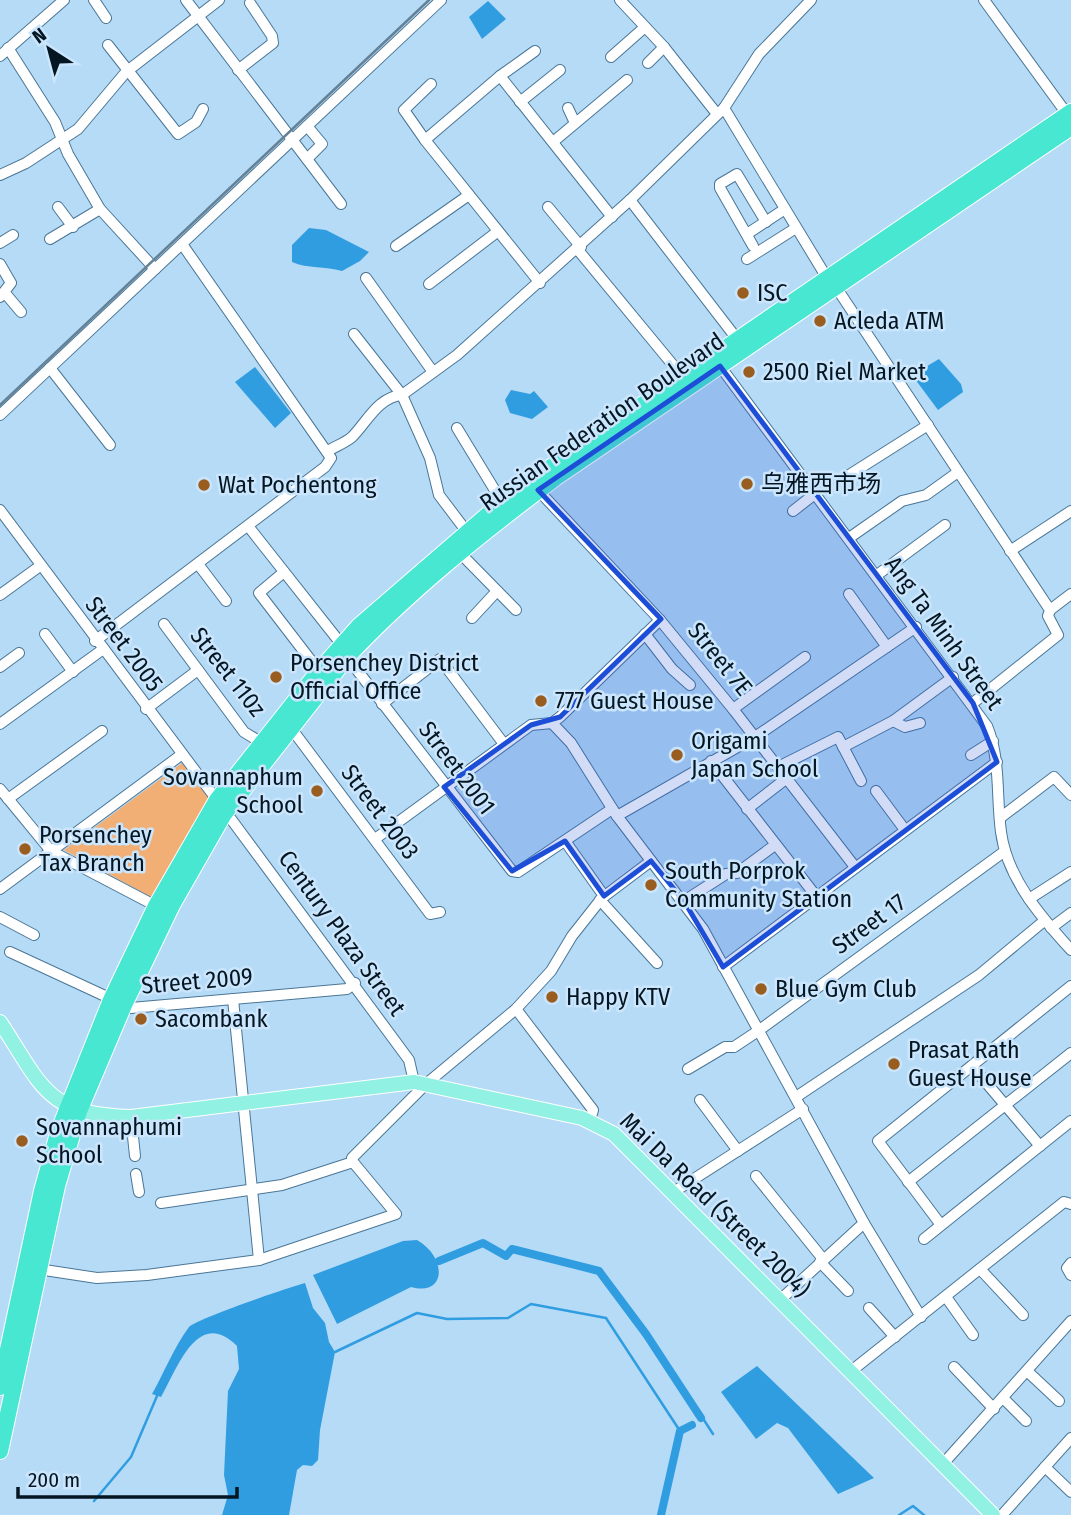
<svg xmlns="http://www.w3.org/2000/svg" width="1071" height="1515" font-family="'Fira Sans Condensed','Noto Sans SC',sans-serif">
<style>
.green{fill:#f1af76}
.water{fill:#319de1}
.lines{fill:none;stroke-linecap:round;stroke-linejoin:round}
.stream{stroke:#319de1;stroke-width:2.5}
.canal{stroke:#319de1;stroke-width:8}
.minor-casing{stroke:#4a7696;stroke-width:12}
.major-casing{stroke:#fff;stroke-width:16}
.highway-casing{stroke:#fff;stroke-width:18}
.minor{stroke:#fff;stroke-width:10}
.major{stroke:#91f1e3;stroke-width:14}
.highway{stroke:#47e7d1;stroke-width:16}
.rail{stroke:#648196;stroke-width:2.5}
.marked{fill:#1d4ed8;fill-opacity:0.2;stroke:#1d4ed8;stroke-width:5;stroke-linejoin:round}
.poi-dot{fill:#9a5d20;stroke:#cbe6fc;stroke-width:2.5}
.labels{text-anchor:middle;stroke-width:5;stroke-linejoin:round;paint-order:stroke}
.poi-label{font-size:24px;fill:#041622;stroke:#cbe6fc;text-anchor:start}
.street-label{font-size:24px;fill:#041622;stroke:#cbe6fc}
</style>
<rect width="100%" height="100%" fill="#b5dbf7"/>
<polygon class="green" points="182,763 209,798 151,897 64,850"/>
<g class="water">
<polygon points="488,1 506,19 482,39 469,17"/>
<path d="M309,228l17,2 43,22 -9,9 -18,10c-17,-5 -34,-2 -50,-9v-17z"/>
<polygon points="939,359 961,384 963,392 938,410 912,375"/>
<polygon points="255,367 291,413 275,428 235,382"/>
<polygon points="511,390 530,394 534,391 548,407 532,419 510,413 505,400"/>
<path d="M417,1240c30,17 30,57 -6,47l-74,37 -24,-49 90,-34z"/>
<path d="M305,1283l8,25 12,15 4,19 6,10 -15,78 -2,30 -6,6 -9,-1 -6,5 -8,45h-67l6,-20 -4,-20 4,-84 11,-22 -2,-23c-39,-39 -59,21 -76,51l-9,-3c12,-21 22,-47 37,-67 7,-8 98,-39 116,-44z"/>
<polygon points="757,1366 874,1478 838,1494 788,1428 777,1423 756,1439 721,1392"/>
</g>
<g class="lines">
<g class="stream">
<polyline points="335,1352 417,1313 447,1319 508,1318 531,1304 606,1318 680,1431"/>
<polyline points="702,1417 713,1434"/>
<polyline points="94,1501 131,1457 157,1396"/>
<polyline points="899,1515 913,1506 924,1515"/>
</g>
<g class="canal">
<polyline points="439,1261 483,1243 506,1256 512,1249 599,1271 646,1334 701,1418"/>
<polyline points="661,1515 680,1431 692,1425"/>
</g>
<g class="minor-casing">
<g id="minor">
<polyline points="94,0 106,18"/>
<polyline points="186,0 341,204"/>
<polyline points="620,0 664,47 717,114"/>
<polyline points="984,0 1067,114"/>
<polyline points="108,45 178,134 196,122 203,109"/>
<polyline points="8,48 55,122 68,154 100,209 155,269"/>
<polyline points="0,56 64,0"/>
<polyline points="611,57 645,27"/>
<polyline points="648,63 664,47"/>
<polyline points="238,70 273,43 272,36 250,3"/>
<polyline points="500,76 535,51"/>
<polyline points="520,102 560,70"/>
<polyline points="568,108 575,123"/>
<polyline points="724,108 827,278"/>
<polyline points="425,140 404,110 431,84"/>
<polyline points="553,142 627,80"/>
<polyline points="307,159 322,144 307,126"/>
<polyline points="0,175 26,163 78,129 126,72 219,0"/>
<polyline points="630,200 737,339"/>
<polyline points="58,207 73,227"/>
<polyline points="548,207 581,247"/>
<polyline points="747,234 785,209"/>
<polyline points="50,239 100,209"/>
<polyline points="0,243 13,235"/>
<polyline points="396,246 469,195"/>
<polyline points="753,246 720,188 720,184 737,174 766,222"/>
<polyline points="578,250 682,376"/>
<polyline points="747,259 796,228"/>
<polyline points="0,264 11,283 0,297"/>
<polyline points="366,278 433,372"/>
<polyline points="540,283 425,140 500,76 612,217"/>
<polyline points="429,284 497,232"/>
<polyline points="836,287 1050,610 1048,616 1058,635 973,703"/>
<polyline points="5,293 21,312"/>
<polyline points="354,334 402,395 430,458 439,495 467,532"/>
<path d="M720,366l267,360c14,34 9,69 14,106 6,46 40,85 70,118"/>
<polyline points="50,368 110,445"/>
<polyline points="0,415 441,0"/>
<polyline points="457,428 502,502"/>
<path d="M328,451c8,-5 17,-8 24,-14 15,-15 26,-40 50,-42l55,-40 173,-155 94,-92 35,-54 52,-54"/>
<polyline points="846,477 928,425"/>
<polyline points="538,490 660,620 733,709 855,867"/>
<polyline points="0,510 217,800"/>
<polyline points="793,511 816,493"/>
<polyline points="248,526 342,645"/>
<polyline points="849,538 902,501 926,495 958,472"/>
<polyline points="1010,551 1071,511"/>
<polyline points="461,554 516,610"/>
<polyline points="198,564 226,601"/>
<polyline points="284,572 259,593 319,671"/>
<polyline points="877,575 945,525"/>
<polyline points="849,594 887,647"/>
<polyline points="0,595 40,566"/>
<polyline points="1050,610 1071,594"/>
<polyline points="472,618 497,591"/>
<polyline points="164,624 244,732 262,743"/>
<polyline points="45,634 73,672"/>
<polyline points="645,634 672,669 690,685"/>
<polyline points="95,641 325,467 331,458 182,244"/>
<polyline points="347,657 512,871 518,872 612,809"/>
<polyline points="0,667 19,653"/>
<polyline points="382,704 440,659 504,744"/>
<polyline points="146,709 198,670"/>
<polyline points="733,709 805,657"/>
<polyline points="893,721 905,727 920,723"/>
<polyline points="552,723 571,743 617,816 703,929 864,1223 921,1317"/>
<polyline points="0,724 102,650"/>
<polyline points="291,728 430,914 440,912"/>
<polyline points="843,747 893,721 953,677"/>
<polyline points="971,755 993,741"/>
<polyline points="711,761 816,896"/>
<polyline points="778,767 838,737 861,781"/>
<polyline points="0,789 51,851 156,906"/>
<polyline points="876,791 905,830"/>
<polyline points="8,799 102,731"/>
<polyline points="747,809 787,778"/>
<polyline points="224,814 231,819 409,1060 414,1082"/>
<polyline points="617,816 755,737 916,627"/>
<polyline points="1000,818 1054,777 1071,795"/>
<polyline points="375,839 531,725 552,723 560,717 660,620"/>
<polyline points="565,841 604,896"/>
<polyline points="0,889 181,755"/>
<polyline points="1029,899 1071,872"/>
<polyline points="600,900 657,963"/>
<polyline points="684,901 726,874 737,873 775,845"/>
<polyline points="0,917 34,935"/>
<polyline points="1051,928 1071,913"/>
<polyline points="10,952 131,1008 347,989 355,983"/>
<polyline points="723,967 997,762"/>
<polyline points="233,999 259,1260"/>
<polyline points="516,1009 593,1110 590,1120"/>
<polyline points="972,1066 1040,1146"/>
<polyline points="688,1069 725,1047 734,1047 758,1031 1005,851"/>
<polyline points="796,1097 979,975 1044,921"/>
<polyline points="700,1100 738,1151"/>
<polyline points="131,1117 135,1156"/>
<polyline points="136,1174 139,1192"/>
<polyline points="756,1176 823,1259"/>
<polyline points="908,1182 1071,1053"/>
<polyline points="672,1193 803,1109"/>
<polyline points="161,1203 282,1185 353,1162 352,1158 426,1084 516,1009 551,971 572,936 602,898 651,861"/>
<polyline points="941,1225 878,1141 1071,986"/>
<polyline points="924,1239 1071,1121"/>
<polyline points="820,1262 848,1291"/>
<polyline points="1071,1263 1067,1268 1071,1275"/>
<polyline points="38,1269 97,1278 147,1275 259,1260 396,1214 353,1162"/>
<polyline points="980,1269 1023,1315"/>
<polyline points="946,1297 973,1335"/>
<polyline points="780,1300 864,1223"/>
<polyline points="869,1308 895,1337"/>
<polyline points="954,1367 994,1409"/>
<polyline points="1027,1371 1059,1401"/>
<polyline points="850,1372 1064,1202 1071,1204"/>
<polyline points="1003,1398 1026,1421"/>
<polyline points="942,1465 1071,1321"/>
<polyline points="1045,1467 1071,1492"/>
<polyline points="1002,1515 1071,1438"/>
</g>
</g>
<g class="major-casing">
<path id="major" d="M0,1022c43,65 45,92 131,95l283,-35 168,36 32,16 379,381"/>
</g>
<g class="highway-casing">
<g id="highway">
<polyline points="0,1387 42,1191 59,1130 111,1000 156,906 217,800 319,671 359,626 513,493 1071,112"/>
<path d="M0,1451l57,-265 22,-75 45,-106 48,-100 52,-91 123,-157c62,-66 136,-125 208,-179l516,-351"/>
</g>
</g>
<use href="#minor" class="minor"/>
<use href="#major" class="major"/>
<use href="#highway" class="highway"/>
<polyline class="rail" points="0,405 429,0"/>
</g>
<path class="marked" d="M720,366l253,337 24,59 -274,205 -39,-66 -33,-40 -47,35 -39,-55 -53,30 -68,-84 87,-62 29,-8 101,-98 -123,-129z"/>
<g class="poi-dot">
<circle cx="743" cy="293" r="7"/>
<circle cx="820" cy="321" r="7"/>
<circle cx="749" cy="372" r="7"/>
<circle cx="747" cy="484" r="7"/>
<circle cx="204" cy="485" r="7"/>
<circle cx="276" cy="677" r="7"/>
<circle cx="541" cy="701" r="7"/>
<circle cx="677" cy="755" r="7"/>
<circle cx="317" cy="791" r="7"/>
<circle cx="25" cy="849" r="7"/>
<circle cx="651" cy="885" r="7"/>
<circle cx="761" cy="989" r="7"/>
<circle cx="552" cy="997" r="7"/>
<circle cx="141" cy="1019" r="7"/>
<circle cx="894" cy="1064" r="7"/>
<circle cx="22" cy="1141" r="7"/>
</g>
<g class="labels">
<g class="poi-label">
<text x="757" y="301">ISC</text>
<text x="834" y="329">Acleda ATM</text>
<text x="763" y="380">2500 Riel Market</text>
<text x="761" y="492">乌雅西市场</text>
<text x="218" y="493">Wat Pochentong</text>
<text x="290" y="671">Porsenchey District<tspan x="290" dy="28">Official Office</tspan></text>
<text x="555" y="709">777 Guest House</text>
<text x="691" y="749">Origami<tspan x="691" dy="28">Japan School</tspan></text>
<text x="303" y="785" text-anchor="end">Sovannaphum<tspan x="303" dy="28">School</tspan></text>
<text x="39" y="843">Porsenchey<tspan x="39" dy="28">Tax Branch</tspan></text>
<text x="665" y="879">South Porprok<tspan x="665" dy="28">Community Station</tspan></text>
<text x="775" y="997">Blue Gym Club</text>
<text x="566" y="1005">Happy KTV</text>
<text x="155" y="1027">Sacombank</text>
<text x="908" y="1058">Prasat Rath<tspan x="908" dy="28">Guest House</tspan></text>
<text x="36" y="1135">Sovannaphumi<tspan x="36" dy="28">School</tspan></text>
</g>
<g class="street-label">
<text transform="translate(602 422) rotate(-35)" y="8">Russian Federation Boulevard</text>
<text transform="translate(944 633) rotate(54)" y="8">Ang Ta Minh Street</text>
<text transform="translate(124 644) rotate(53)" y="8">Street 2005</text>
<text transform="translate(720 659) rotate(51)" y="8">Street 7E</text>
<text transform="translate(228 672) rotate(52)" y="8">Street 110z</text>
<text transform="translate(457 768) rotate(53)" y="8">Street 2001</text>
<text transform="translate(380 812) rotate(53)" y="8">Street 2003</text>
<text transform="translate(869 924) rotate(-36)" y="8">Street 17</text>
<text transform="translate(342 933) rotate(54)" y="8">Century Plaza Street</text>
<text transform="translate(197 981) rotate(-5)" y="8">Street 2009</text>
<text transform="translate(715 1205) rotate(44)" y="8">Mai Da Road (Street 2004)</text>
</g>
</g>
<g transform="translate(49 49) rotate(324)" stroke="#cbe6fc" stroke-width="5" paint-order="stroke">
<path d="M0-5L12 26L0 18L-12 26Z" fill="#041622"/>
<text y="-10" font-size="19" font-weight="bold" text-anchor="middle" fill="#041622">N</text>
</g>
<path d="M18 1487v10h219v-10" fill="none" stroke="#041622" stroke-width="3.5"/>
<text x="28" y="1487" font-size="21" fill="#041622" stroke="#cbe6fc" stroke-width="5" paint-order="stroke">200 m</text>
</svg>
